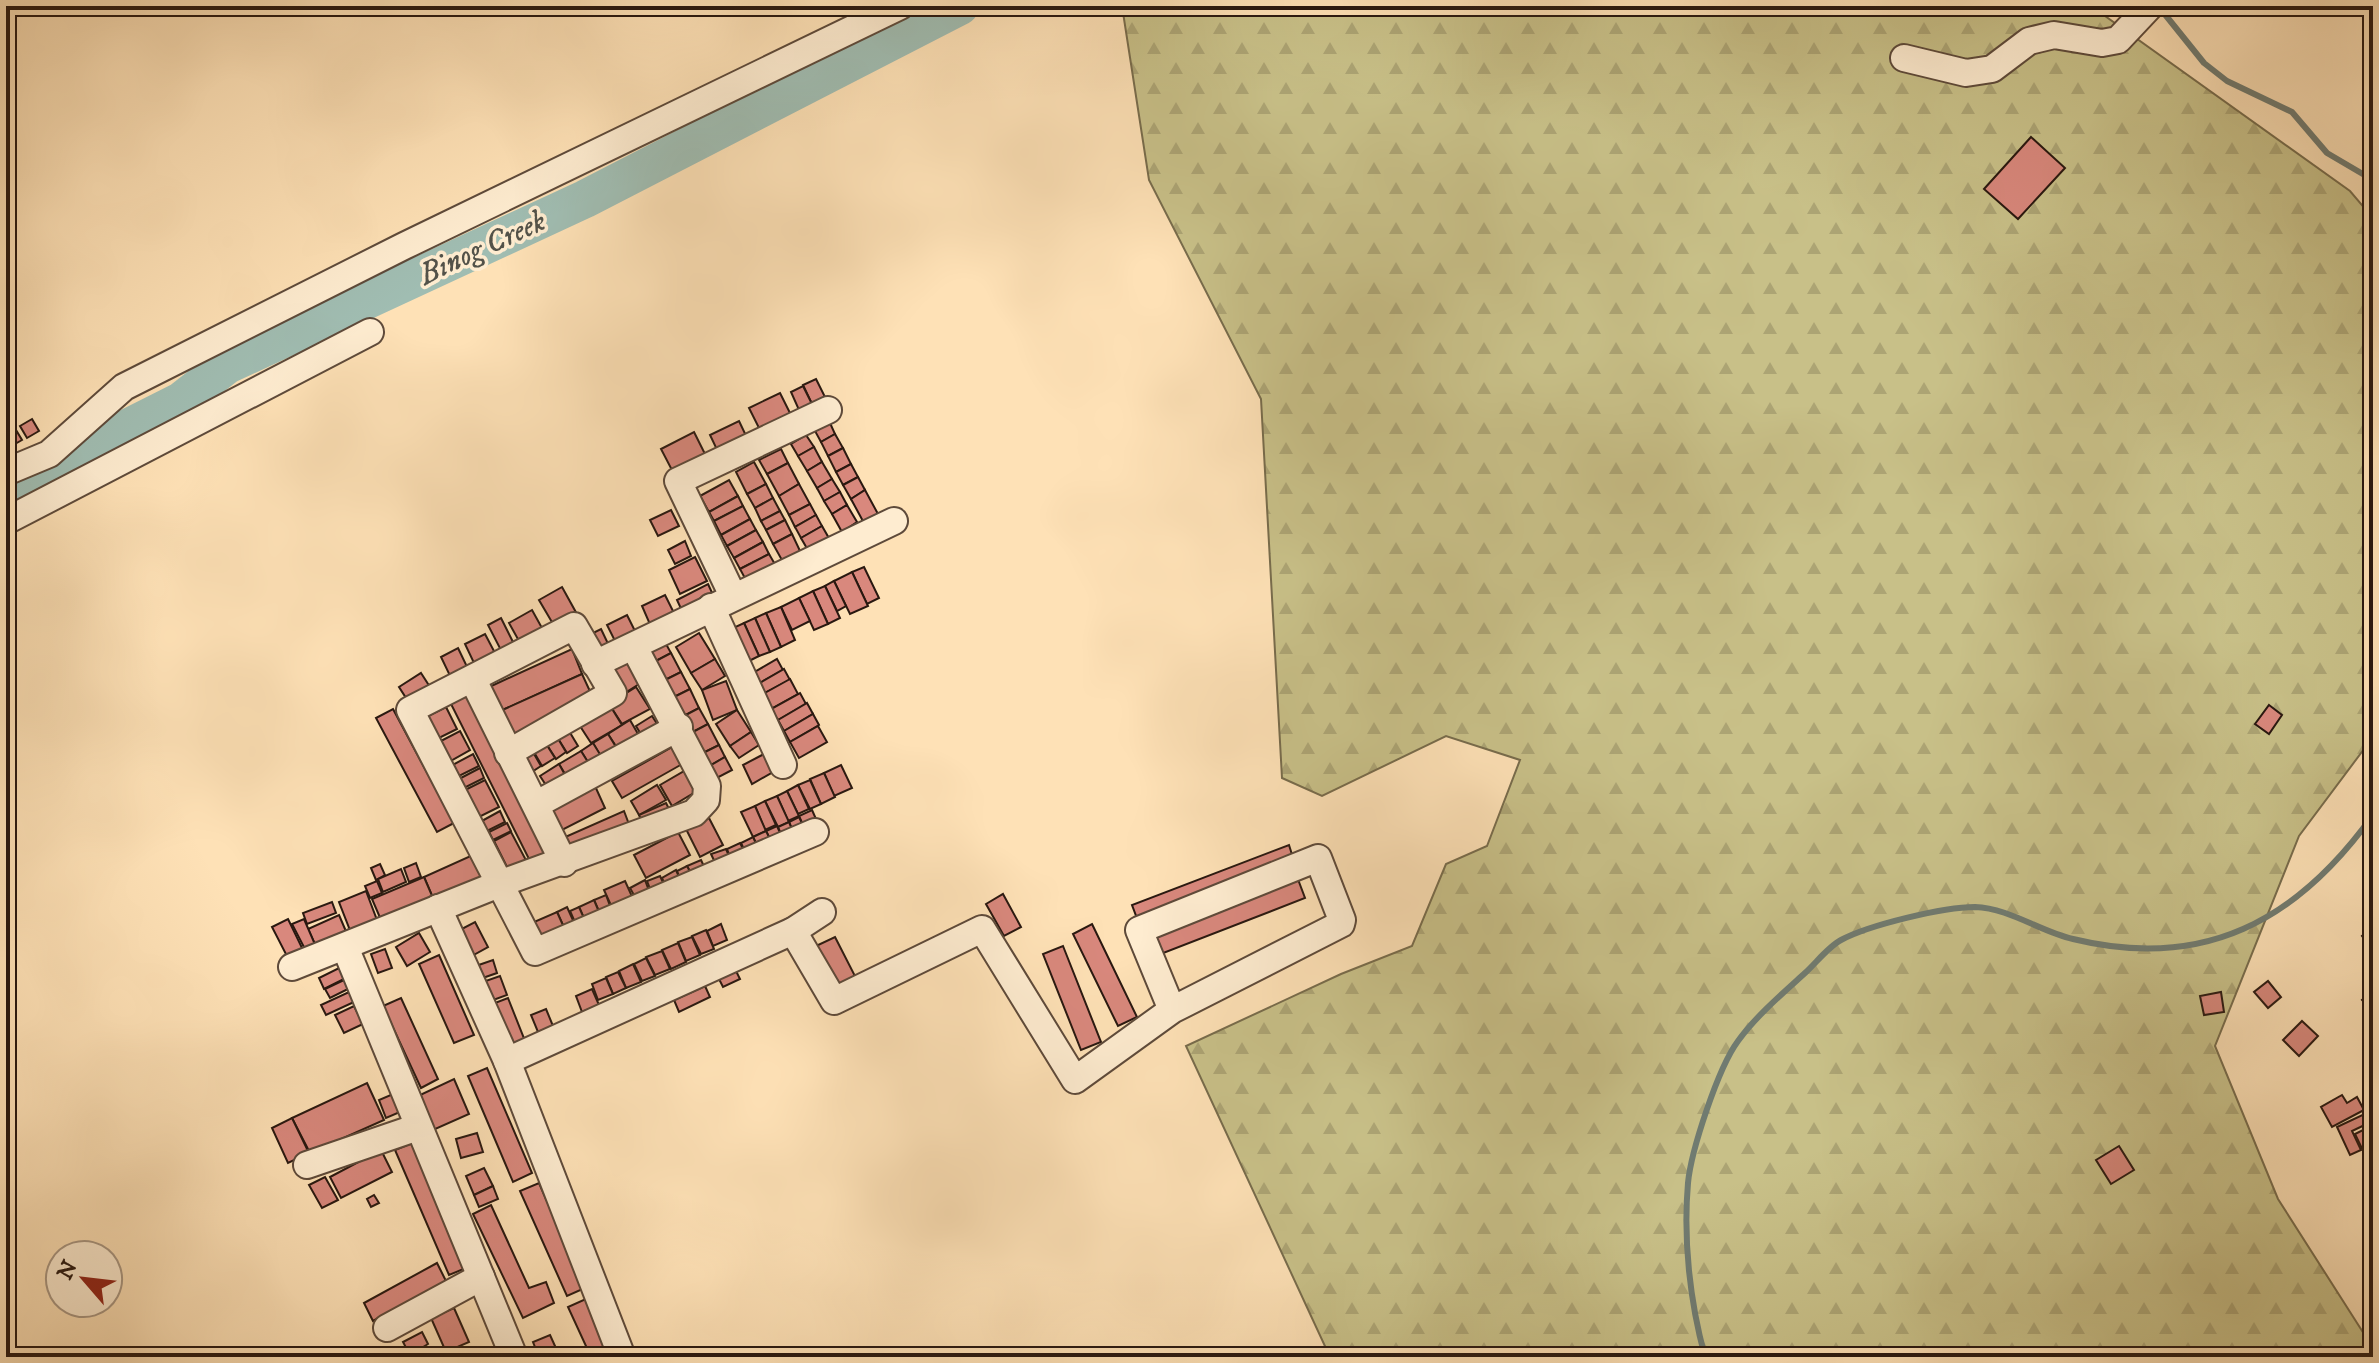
<svg xmlns="http://www.w3.org/2000/svg" width="2379" height="1363" font-family="'IM FELL DW Pica',serif">
<style>
.forest{fill:url(#forest-firs);stroke:#786c4c;stroke-width:2}
.lines{fill:none;stroke-linecap:round;stroke-linejoin:round}
.stream{stroke:#707b71;stroke-width:6}
.river{stroke:#a0bdb2;stroke-width:38}
.building{fill:#d9887d;stroke:#291810;stroke-width:2}
.minor-casing{stroke:#5e4a3a;stroke-width:30}
.minor{stroke:#feecd0;stroke-width:26}
.labels{text-anchor:middle;stroke-width:7;stroke-linejoin:round;paint-order:stroke}
.water-label{font-size:30px;font-style:italic;fill:#535249;stroke:#feecd0}
</style>
<defs>
<pattern id="forest-firs" width="22" height="20" patternUnits="userSpaceOnUse" patternTransform="scale(2)"><rect width="22" height="20" fill="#c8c088"/><path d="M5 1l3.5 6h-7zM16 11l3.5 6h-7z" fill="#aca474"/></pattern>
</defs>
<rect width="100%" height="100%" fill="#fee1b6"/>
<filter id="stains"><feTurbulence type="fractalNoise" baseFrequency=".0025" numOctaves="4"/><feColorMatrix values="0 0 0 0 .2 0 0 0 0 .09 0 0 0 0 .02 0 0 0 .5 -.17"/></filter>
<radialGradient id="worn" r=".72"><stop offset=".6" stop-color="#630" stop-opacity="0"/><stop offset="1" stop-color="#630" stop-opacity=".3"/></radialGradient>
<polygon class="forest" points="1122,6 2091,6 2350,191 2373,218 2373,737 2299,836 2215,1046 2278,1199 2373,1348 2373,1357 1330,1357 1186,1046 1341,974 1412,946 1446,864 1487,846 1520,760 1446,736 1322,796 1282,778 1261,399 1149,180"/>
<g class="lines">
<g class="stream">
<polyline points="2159,7 2204,63 2227,81 2292,112 2327,153 2373,180"/>
<path d="M1705,1357c-15,-55 -22,-117 -17,-174 3,-32 30,-115 50,-142 18,-25 45,-48 67,-68 11,-10 23,-26 36,-33 28,-15 102,-33 134,-33 34,1 66,25 98,32 131,32 224,-18 300,-124"/>
</g>
<polyline class="river" points="6,489 181,401 227,365 585,199 960,6"/>
</g>
<g class="building">
<polygon points="2031,137 2065,168 2018,219 1984,189"/>
<polygon points="816,379 825,397 812,404 803,385"/>
<polygon points="803,386 812,404 799,410 791,392"/>
<polygon points="780,393 791,415 760,430 749,408"/>
<polygon points="32,419 39,431 27,438 20,426"/>
<polygon points="739,421 749,442 720,456 710,435"/>
<polygon points="830,423 835,434 821,442 815,431"/>
<polygon points="13,425 22,440 6,449 6,429"/>
<polygon points="694,432 707,458 674,474 661,449"/>
<polygon points="835,434 843,448 828,456 821,442"/>
<polygon points="806,435 814,447 798,456 791,444"/>
<polygon points="814,447 822,462 807,471 798,456"/>
<polygon points="843,448 851,464 836,472 828,456"/>
<polygon points="781,449 788,463 767,474 759,460"/>
<polygon points="754,462 766,484 747,494 736,472"/>
<polygon points="822,462 832,479 817,488 807,471"/>
<polygon points="788,463 799,484 779,496 767,474"/>
<polygon points="851,464 858,477 843,485 836,472"/>
<polygon points="858,477 865,490 851,499 843,485"/>
<polygon points="832,479 840,492 824,501 817,488"/>
<polygon points="729,480 738,496 709,512 700,496"/>
<polygon points="766,484 773,498 755,508 747,494"/>
<polygon points="799,484 810,504 789,515 779,496"/>
<polygon points="865,490 878,514 864,523 851,499"/>
<polygon points="840,492 847,505 832,514 824,501"/>
<polygon points="738,496 743,506 714,521 709,512"/>
<polygon points="773,498 780,511 761,521 755,508"/>
<polygon points="810,504 816,515 795,527 789,515"/>
<polygon points="847,505 857,522 842,532 832,514"/>
<polygon points="743,506 750,519 721,535 714,521"/>
<polygon points="671,510 679,526 658,536 650,520"/>
<polygon points="780,511 785,520 766,530 761,521"/>
<polygon points="816,515 822,526 801,538 795,527"/>
<polygon points="750,519 756,530 727,546 721,535"/>
<polygon points="785,520 792,534 773,544 766,530"/>
<polygon points="822,526 830,540 809,552 801,538"/>
<polygon points="756,530 763,542 734,558 727,546"/>
<polygon points="792,534 801,553 783,562 773,544"/>
<polygon points="685,541 691,556 675,564 668,550"/>
<polygon points="763,542 769,554 740,569 734,558"/>
<polygon points="769,554 776,566 747,582 740,569"/>
<polygon points="695,557 707,581 680,594 669,570"/>
<polygon points="864,567 879,598 867,604 852,572"/>
<polygon points="852,572 868,606 850,614 834,581"/>
<polygon points="834,581 846,606 837,611 825,586"/>
<polygon points="708,584 714,597 683,613 677,600"/>
<polygon points="825,586 840,618 828,624 813,591"/>
<polygon points="562,587 578,616 556,629 539,600"/>
<polygon points="813,591 828,624 814,630 799,598"/>
<polygon points="665,595 676,617 652,629 642,606"/>
<polygon points="799,598 810,621 792,630 781,607"/>
<polygon points="781,607 795,640 781,647 766,613"/>
<polygon points="532,610 547,637 524,650 509,623"/>
<polygon points="766,613 781,647 770,652 755,618"/>
<polygon points="627,615 638,637 618,647 607,625"/>
<polygon points="501,618 517,650 504,656 488,625"/>
<polygon points="755,618 770,652 759,656 744,623"/>
<polygon points="744,623 759,656 745,663 731,629"/>
<polygon points="601,629 612,652 598,659 587,636"/>
<polygon points="699,633 715,659 691,673 676,647"/>
<polygon points="485,634 495,653 474,663 465,644"/>
<polygon points="666,644 671,653 652,663 647,654"/>
<polygon points="458,648 470,673 453,682 441,657"/>
<polygon points="572,649 582,674 498,712 487,688"/>
<polygon points="671,653 681,672 661,682 652,663"/>
<polygon points="630,659 644,681 620,696 606,674"/>
<polygon points="715,659 725,676 702,690 691,673"/>
<polygon points="777,659 783,670 758,684 751,674"/>
<polygon points="784,669 790,680 763,694 758,684"/>
<polygon points="681,672 690,689 670,699 661,682"/>
<polygon points="421,673 430,687 408,701 399,687"/>
<polygon points="582,674 594,700 509,739 498,712"/>
<polygon points="790,679 798,694 771,709 763,694"/>
<polygon points="726,681 737,710 713,720 702,690"/>
<polygon points="636,687 650,709 622,724 609,704"/>
<polygon points="690,689 699,708 680,718 670,699"/>
<polygon points="467,693 549,856 532,865 450,702"/>
<polygon points="800,693 806,704 778,720 771,709"/>
<polygon points="807,703 813,714 784,731 778,720"/>
<polygon points="609,704 622,725 591,743 578,723"/>
<polygon points="2269,705 2282,715 2269,734 2255,724"/>
<polygon points="446,707 457,729 435,740 424,718"/>
<polygon points="699,708 708,724 689,734 680,718"/>
<polygon points="393,709 454,823 437,832 376,718"/>
<polygon points="737,710 751,732 730,746 716,724"/>
<polygon points="813,714 819,725 790,742 784,731"/>
<polygon points="652,716 663,733 646,743 636,726"/>
<polygon points="630,720 642,741 621,754 608,734"/>
<polygon points="708,724 719,745 699,755 689,734"/>
<polygon points="566,726 578,746 567,753 554,732"/>
<polygon points="818,726 827,742 799,758 790,742"/>
<polygon points="460,731 470,750 447,763 437,743"/>
<polygon points="554,732 566,752 556,759 543,739"/>
<polygon points="751,732 759,745 739,758 730,746"/>
<polygon points="608,734 621,755 605,764 593,743"/>
<polygon points="543,739 555,758 542,766 531,747"/>
<polygon points="593,743 606,764 594,772 581,751"/>
<polygon points="719,745 725,757 706,768 699,755"/>
<polygon points="674,746 684,763 622,798 612,781"/>
<polygon points="530,747 541,766 527,775 516,756"/>
<polygon points="581,751 593,770 571,784 559,764"/>
<polygon points="473,754 479,766 453,779 447,768"/>
<polygon points="764,754 773,772 752,784 743,765"/>
<polygon points="725,757 732,770 713,780 706,768"/>
<polygon points="559,764 569,782 551,793 540,776"/>
<polygon points="841,765 852,788 834,796 824,773"/>
<polygon points="480,768 484,778 462,789 457,780"/>
<polygon points="686,770 697,791 672,806 660,785"/>
<polygon points="824,773 835,797 821,804 810,779"/>
<polygon points="485,780 499,807 479,817 465,790"/>
<polygon points="810,780 821,804 810,809 798,785"/>
<polygon points="657,785 666,800 639,815 631,801"/>
<polygon points="798,785 809,809 798,814 787,791"/>
<polygon points="595,786 605,808 562,830 551,809"/>
<polygon points="787,791 799,816 788,821 777,796"/>
<polygon points="777,796 789,822 778,827 765,801"/>
<polygon points="765,801 776,825 765,830 755,806"/>
<polygon points="666,803 672,815 645,828 639,815"/>
<polygon points="755,806 766,831 753,837 741,812"/>
<polygon points="812,810 820,828 807,834 799,816"/>
<polygon points="500,811 505,822 485,832 480,822"/>
<polygon points="624,811 630,827 570,853 563,838"/>
<polygon points="799,817 807,834 796,839 789,822"/>
<polygon points="709,818 723,845 700,857 686,829"/>
<polygon points="789,822 796,839 785,844 778,827"/>
<polygon points="507,823 511,831 493,840 489,832"/>
<polygon points="777,826 785,844 775,849 766,831"/>
<polygon points="766,831 775,849 761,854 753,837"/>
<polygon points="511,832 528,864 510,873 494,841"/>
<polygon points="678,832 690,855 646,878 634,855"/>
<polygon points="753,837 761,854 748,858 741,843"/>
<polygon points="740,843 748,858 733,865 727,849"/>
<polygon points="1289,845 1294,861 1138,921 1132,905"/>
<polygon points="726,849 733,865 719,871 711,854"/>
<polygon points="475,854 485,876 433,898 424,877"/>
<polygon points="701,860 708,875 695,881 687,866"/>
<polygon points="416,863 421,877 409,882 404,868"/>
<polygon points="380,864 385,875 376,880 371,868"/>
<polygon points="687,866 695,881 683,886 677,871"/>
<polygon points="401,869 406,882 383,892 378,879"/>
<polygon points="676,870 683,886 668,892 662,878"/>
<polygon points="1296,874 1305,898 1153,957 1143,932"/>
<polygon points="660,876 668,893 654,899 647,881"/>
<polygon points="424,877 433,898 381,920 372,899"/>
<polygon points="645,880 652,899 639,904 630,888"/>
<polygon points="377,881 382,893 370,898 365,886"/>
<polygon points="625,881 635,903 614,912 604,890"/>
<polygon points="366,891 380,928 353,938 339,902"/>
<polygon points="1003,894 1021,927 1004,936 986,904"/>
<polygon points="606,895 613,914 602,918 594,900"/>
<polygon points="594,900 602,919 587,925 579,907"/>
<polygon points="332,902 336,913 307,924 303,913"/>
<polygon points="567,907 577,929 567,934 557,912"/>
<polygon points="579,907 587,925 578,929 570,911"/>
<polygon points="557,912 567,934 543,944 534,922"/>
<polygon points="339,915 348,936 317,949 308,929"/>
<polygon points="288,919 305,954 290,962 272,927"/>
<polygon points="304,919 317,949 307,953 292,924"/>
<polygon points="475,922 488,947 470,957 456,932"/>
<polygon points="721,924 727,940 713,946 707,931"/>
<polygon points="1092,924 1137,1017 1118,1026 1073,934"/>
<polygon points="2373,927 2373,951 2362,936"/>
<polygon points="706,930 714,949 701,954 692,936"/>
<polygon points="419,933 430,952 407,966 396,947"/>
<polygon points="692,937 700,955 686,961 678,942"/>
<polygon points="835,937 857,980 839,990 816,946"/>
<polygon points="678,943 686,962 671,969 662,950"/>
<polygon points="1063,946 1101,1042 1081,1050 1043,954"/>
<polygon points="385,949 392,968 378,973 371,954"/>
<polygon points="662,951 670,969 655,975 646,957"/>
<polygon points="439,955 474,1035 454,1043 419,964"/>
<polygon points="646,958 655,976 642,981 634,964"/>
<polygon points="493,960 497,973 477,980 473,967"/>
<polygon points="633,964 641,982 626,988 619,971"/>
<polygon points="341,967 346,978 324,989 319,978"/>
<polygon points="734,967 740,979 723,987 717,975"/>
<polygon points="618,972 626,988 613,994 606,977"/>
<polygon points="500,976 507,995 485,1003 477,984"/>
<polygon points="606,978 613,994 598,1000 592,984"/>
<polygon points="346,979 350,988 330,998 325,989"/>
<polygon points="2268,981 2281,997 2268,1008 2254,992"/>
<polygon points="705,986 710,997 679,1012 674,1000"/>
<polygon points="592,989 599,1005 582,1012 576,996"/>
<polygon points="2373,991 2373,1013 2362,1000"/>
<polygon points="349,992 354,1002 326,1015 321,1005"/>
<polygon points="2221,992 2224,1012 2204,1015 2200,996"/>
<polygon points="401,998 438,1079 421,1088 383,1006"/>
<polygon points="508,998 525,1041 504,1049 487,1006"/>
<polygon points="354,1006 363,1024 344,1033 335,1015"/>
<polygon points="546,1009 553,1026 538,1032 531,1015"/>
<polygon points="2302,1021 2318,1036 2299,1056 2283,1040"/>
<polygon points="487,1068 532,1173 513,1182 468,1076"/>
<polygon points="454,1079 469,1114 433,1130 418,1096"/>
<polygon points="367,1083 384,1120 310,1153 292,1118"/>
<polygon points="393,1094 400,1112 386,1118 379,1100"/>
<polygon points="2342,1095 2347,1103 2357,1097 2364,1110 2332,1127 2321,1107"/>
<polygon points="2373,1110 2373,1121 2352,1131 2361,1150 2350,1155 2337,1127"/>
<polygon points="292,1118 309,1153 288,1163 272,1128"/>
<polygon points="2373,1125 2373,1156 2367,1159 2355,1134"/>
<polygon points="477,1133 483,1152 461,1158 456,1139"/>
<polygon points="412,1143 466,1268 449,1275 395,1150"/>
<polygon points="2119,1146 2134,1170 2111,1184 2096,1160"/>
<polygon points="381,1150 392,1172 341,1198 330,1177"/>
<polygon points="484,1168 493,1186 474,1195 466,1176"/>
<polygon points="325,1177 338,1200 322,1208 309,1185"/>
<polygon points="539,1183 585,1288 567,1296 520,1191"/>
<polygon points="493,1186 498,1199 479,1207 474,1195"/>
<polygon points="374,1195 379,1203 371,1207 367,1199"/>
<polygon points="491,1205 529,1288 546,1282 554,1303 523,1318 473,1214"/>
<polygon points="437,1263 446,1281 373,1321 364,1303"/>
<polygon points="588,1298 615,1357 591,1357 568,1307"/>
<polygon points="454,1308 469,1342 446,1352 431,1318"/>
<polygon points="422,1332 428,1344 410,1355 403,1342"/>
<polygon points="550,1335 560,1357 539,1357 533,1342"/>
<polygon points="501,1346 506,1357 489,1357 487,1353"/>
</g>
<g class="lines">
<g class="minor-casing">
<g id="minor">
<polyline points="1904,58 1966,73 1992,69 2029,41 2054,35 2102,43 2118,40 2150,6"/>
<polyline points="6,472 49,454 124,387 404,246 900,6"/>
<polyline points="6,521 370,332"/>
<polyline points="733,596 678,481 828,410"/>
<polyline points="711,607 783,765"/>
<polyline points="595,664 894,521"/>
<polyline points="473,680 564,863"/>
<polyline points="508,753 613,693 574,626 410,710 535,952 815,832"/>
<polyline points="537,804 679,727"/>
<polyline points="438,908 507,1061 622,1357"/>
<polyline points="793,931 834,1001 982,929 1075,1080 1172,1010 1139,930 1318,858 1342,920 1341,924 1172,1010"/>
<polyline points="345,947 514,1357"/>
<polyline points="292,967 499,884 694,813 706,800 707,786 634,647"/>
<polyline points="507,1061 793,931 822,912"/>
<polyline points="307,1165 418,1127"/>
<polyline points="387,1328 481,1277"/>
</g>
</g>
<use href="#minor" class="minor"/>
</g>
<g class="labels">
<g class="water-label">
<text transform="translate(482 247) rotate(-25)" y="10">Binog Creek</text>
</g>
</g>
<rect width="2379" height="1363" fill="none" stroke="#fee1b6" stroke-width="32"/>
<rect x="8" y="8" width="2363" height="1347" fill="none" stroke="#291810" stroke-width="4"/>
<rect x="16" y="16" width="2347" height="1331" fill="none" stroke="#291810" stroke-width="2"/>
<g transform="translate(84 1279) rotate(298)"><circle r="38" fill="#feecd0" stroke="#a99783" stroke-width="2"/>
<path d="M0-6L14 30L0 20L-14 30Z" fill="#8f2418"/>
<text y="-12" font-size="22" font-weight="bold" text-anchor="middle" fill="#291810">N</text>
</g>
<rect width="100%" height="100%" filter="url(#stains)"/>
<rect width="100%" height="100%" fill="url(#worn)"/>
</svg>
